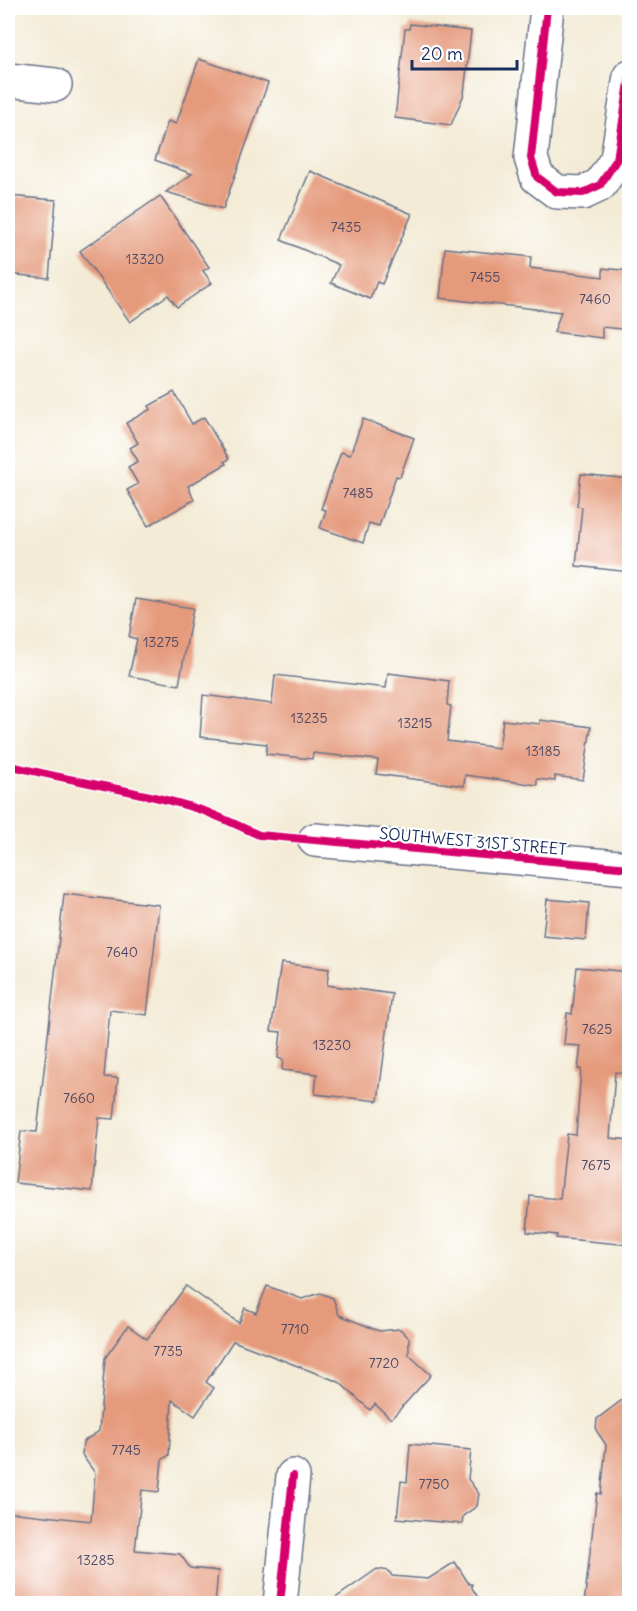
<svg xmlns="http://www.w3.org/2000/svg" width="637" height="1611" font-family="Delius,sans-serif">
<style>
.building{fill:#e59a7c}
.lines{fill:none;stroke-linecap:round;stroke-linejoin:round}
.street-casing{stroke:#677188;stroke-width:36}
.street{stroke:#fff;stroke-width:33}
.cycleway-casing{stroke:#fff;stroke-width:11}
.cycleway{stroke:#d6006c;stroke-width:8}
.labels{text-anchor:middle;stroke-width:4.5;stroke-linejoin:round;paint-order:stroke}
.number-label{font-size:14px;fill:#4e4a66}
.street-label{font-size:16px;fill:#1b2f5e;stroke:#fff}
</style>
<rect width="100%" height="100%" fill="#fff"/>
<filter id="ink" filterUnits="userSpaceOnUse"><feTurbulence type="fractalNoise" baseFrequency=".0167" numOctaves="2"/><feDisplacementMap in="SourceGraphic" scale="12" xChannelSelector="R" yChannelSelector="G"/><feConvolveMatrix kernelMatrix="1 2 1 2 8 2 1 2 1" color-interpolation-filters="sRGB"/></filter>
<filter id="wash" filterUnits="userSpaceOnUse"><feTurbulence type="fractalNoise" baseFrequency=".008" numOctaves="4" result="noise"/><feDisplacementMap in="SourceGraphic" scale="24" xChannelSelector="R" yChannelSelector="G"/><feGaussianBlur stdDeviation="1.35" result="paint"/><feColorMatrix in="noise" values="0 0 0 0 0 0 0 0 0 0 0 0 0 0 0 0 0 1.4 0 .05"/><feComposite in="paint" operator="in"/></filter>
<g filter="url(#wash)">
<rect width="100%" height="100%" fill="#f3ebd5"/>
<g id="blocks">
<g class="building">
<polygon points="410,24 471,31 464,94 451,125 395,118 405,29 409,29"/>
<polygon points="199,59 268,83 223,209 166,192 192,174 155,160 168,121 176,124"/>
<polygon points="310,171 412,214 382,284 377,282 370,299 331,283 339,265 281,240"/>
<polygon points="8,196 56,200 49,278 8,274"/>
<polygon points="160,196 209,267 203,271 212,283 177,307 168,295 130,322 80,251"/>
<polygon points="445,248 531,257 530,268 603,277 603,268 630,271 630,330 602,327 602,338 554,332 561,312 440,298"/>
<polygon points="174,392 192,424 204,417 229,459 224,462 226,464 188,486 194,500 148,526 127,490 138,484 128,467 138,461 130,448 138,443 126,423 151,409 149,406"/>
<polygon points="363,419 414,438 400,477 396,476 379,526 369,523 363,543 320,528 326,510 321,509 341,452 350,455"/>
<polygon points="581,474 630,479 630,572 576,566 582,507 577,506"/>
<polygon points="136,599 193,608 179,685 129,676 137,639 129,637"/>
<polygon points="388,673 449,681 447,705 451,706 447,741 499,748 503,720 540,724 540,720 591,727 583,780 555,776 555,781 537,779 537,785 465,775 464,786 376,774 378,760 313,753 312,759 266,754 267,744 200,737 203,695 272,704 275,675 386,688"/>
<polygon points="64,894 159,905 147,1015 110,1010 104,1077 118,1078 114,1119 99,1118 92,1191 15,1183 21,1131 37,1132"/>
<polygon points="547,899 589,903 586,940 543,936"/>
<polygon points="281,963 329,969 327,985 392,994 378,1101 315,1094 317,1074 282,1070 283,1060 278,1058 281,1032 271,1031"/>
<polygon points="577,967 630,972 630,1074 615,1072 610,1138 630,1140 630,1245 556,1238 557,1235 527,1232 530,1196 560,1199 567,1134 576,1135 581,1069 578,1069 581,1046 564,1045 567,1013 572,1014"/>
<polygon points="186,1286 239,1323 245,1308 256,1313 267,1286 302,1299 320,1293 333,1298 339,1315 379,1331 400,1329 409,1338 409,1355 431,1375 391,1419 375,1404 370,1410 339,1382 233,1341 206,1382 214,1388 195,1416 172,1400 169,1455 162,1460 159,1492 142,1490 135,1550 180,1554 190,1568 218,1571 215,1604 8,1604 8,1512 91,1521 95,1473 82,1455 83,1442 99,1431 105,1358 128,1326 147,1339"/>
<polygon points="630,1394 630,1604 584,1604 597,1493 601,1494 606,1445 596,1430 597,1419"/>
<polygon points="410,1444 471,1450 468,1479 479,1494 477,1506 463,1516 462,1524 397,1518 401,1481 407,1482"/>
<polygon points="455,1562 469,1584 472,1584 472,1588 482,1604 327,1604 377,1569 389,1571 392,1576 428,1579"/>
</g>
</g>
</g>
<g filter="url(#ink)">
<use href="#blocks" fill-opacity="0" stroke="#677188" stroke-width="1.5"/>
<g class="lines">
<g class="street-casing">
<g id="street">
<polyline points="547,8 531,158 537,177 557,192 583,193 600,185 617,159 630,76"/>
<polyline points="8,80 55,85"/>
<polyline points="315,840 630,868"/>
<polyline points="280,1604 293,1476"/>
</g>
</g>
<use href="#street" class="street"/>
<g class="cycleway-casing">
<g id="cycleway">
<polyline points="547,8 531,158 537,177 557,192 583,193 600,185 617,159 630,76"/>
<path d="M8,765c65,17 132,25 196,46 19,7 37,16 55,24l371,33"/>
<polyline points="280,1604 293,1476"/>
</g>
</g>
<use href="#cycleway" class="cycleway"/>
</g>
</g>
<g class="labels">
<g class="number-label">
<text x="346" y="232">7435</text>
<text x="145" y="264">13320</text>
<text x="485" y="282">7455</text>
<text x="595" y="304">7460</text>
<text x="358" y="498">7485</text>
<text x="161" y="647">13275</text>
<text x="309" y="723">13235</text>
<text x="415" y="728">13215</text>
<text x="543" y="756">13185</text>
<text x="122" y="957">7640</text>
<text x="597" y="1034">7625</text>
<text x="332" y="1050">13230</text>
<text x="79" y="1103">7660</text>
<text x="596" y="1170">7675</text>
<text x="295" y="1334">7710</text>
<text x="168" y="1356">7735</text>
<text x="384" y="1368">7720</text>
<text x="126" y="1455">7745</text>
<text x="434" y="1489">7750</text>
<text x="96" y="1565">13285</text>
</g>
<g class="street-label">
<text transform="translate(473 841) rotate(5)" y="6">SOUTHWEST 31ST STREET</text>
</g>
</g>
<rect width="637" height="1611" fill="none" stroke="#fff" stroke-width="30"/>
<path d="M412 60v9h105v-9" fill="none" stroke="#1b2f5e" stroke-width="3"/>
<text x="421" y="60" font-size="18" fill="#1b2f5e" stroke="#ffffff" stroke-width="4.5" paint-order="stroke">20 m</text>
</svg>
